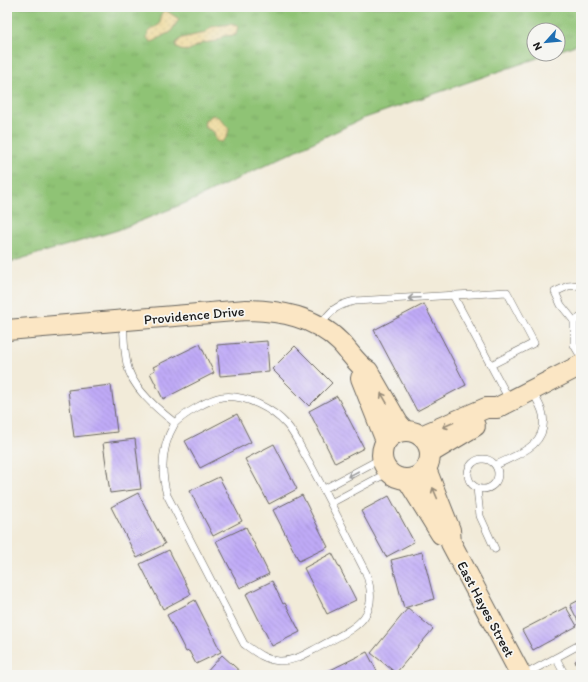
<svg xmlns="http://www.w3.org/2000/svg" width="588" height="682" font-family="Itim,sans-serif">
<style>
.grass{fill:url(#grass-tufts);stroke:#567048}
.sand{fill:url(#sand-dots);stroke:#857b5d}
.building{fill:url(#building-back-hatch)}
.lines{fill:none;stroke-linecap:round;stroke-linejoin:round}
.lane-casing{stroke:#67645e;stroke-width:8}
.secondary-casing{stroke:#67645e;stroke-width:22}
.lane{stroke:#fff;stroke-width:7}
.secondary{stroke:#fbe6c4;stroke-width:20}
.oneway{stroke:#999}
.oneway2{stroke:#978b78}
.labels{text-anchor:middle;stroke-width:3.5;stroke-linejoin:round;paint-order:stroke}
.street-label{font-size:14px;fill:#1c1c1c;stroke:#f6f6f2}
</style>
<defs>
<pattern id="grass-tufts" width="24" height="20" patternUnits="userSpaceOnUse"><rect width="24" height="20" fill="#8fc375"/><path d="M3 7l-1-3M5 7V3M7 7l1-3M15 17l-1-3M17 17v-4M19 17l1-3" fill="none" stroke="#7ba765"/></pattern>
<pattern id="sand-dots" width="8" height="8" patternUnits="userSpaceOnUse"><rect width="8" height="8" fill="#eeda9e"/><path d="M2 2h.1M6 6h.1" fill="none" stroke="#ccba88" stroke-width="1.8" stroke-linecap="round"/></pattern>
<pattern id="building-back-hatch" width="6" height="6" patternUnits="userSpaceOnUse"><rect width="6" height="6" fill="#bfaaf7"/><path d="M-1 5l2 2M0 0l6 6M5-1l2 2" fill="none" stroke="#a492d3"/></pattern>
</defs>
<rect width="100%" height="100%" fill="#f6f6f2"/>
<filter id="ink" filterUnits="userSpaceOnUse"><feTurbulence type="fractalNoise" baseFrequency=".025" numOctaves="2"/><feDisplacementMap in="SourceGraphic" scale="8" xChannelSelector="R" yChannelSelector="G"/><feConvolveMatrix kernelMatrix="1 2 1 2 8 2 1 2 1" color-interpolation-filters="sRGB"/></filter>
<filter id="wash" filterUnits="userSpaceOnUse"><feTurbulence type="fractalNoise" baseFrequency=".012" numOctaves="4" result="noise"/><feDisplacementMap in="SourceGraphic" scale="16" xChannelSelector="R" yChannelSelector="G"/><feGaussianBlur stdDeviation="0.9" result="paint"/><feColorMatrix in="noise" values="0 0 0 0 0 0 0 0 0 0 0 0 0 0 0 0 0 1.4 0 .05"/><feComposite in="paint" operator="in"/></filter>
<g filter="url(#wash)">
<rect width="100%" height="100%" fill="#f2ebd9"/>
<polygon class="grass" points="7,7 581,7 581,43 558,51 558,30 534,30 534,54 549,54 362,119 193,200 118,230 7,263"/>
<g class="sand">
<path d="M165,10l14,9 -9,14c-8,1 -12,8 -19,9l-4,-4 1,-6 12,-8 1,-10z"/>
<polygon points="230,24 238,26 236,35 223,36 217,41 203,43 187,51 180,50 176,47 176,43 182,38 204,33 211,27"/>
<polygon points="213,115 220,118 229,129 227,137 222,142 216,141 214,132 204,127 205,120"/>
</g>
<g id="blocks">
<g class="building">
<polygon points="424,304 466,385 417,411 374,330"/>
<polygon points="267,341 269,372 220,376 217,345"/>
<polygon points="200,344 214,373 163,399 150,373 155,370 153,367"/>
<polygon points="295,346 332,383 309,406 272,369"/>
<polygon points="111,385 117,432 74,437 68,390"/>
<polygon points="337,396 364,448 335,463 309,411"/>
<polygon points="237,414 251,442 200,468 185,441"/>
<polygon points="135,439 141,489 110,493 103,443"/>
<polygon points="274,444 297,489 269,504 245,459"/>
<polygon points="219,477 242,521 213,536 190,491"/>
<polygon points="138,493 165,544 137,558 111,507"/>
<polygon points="302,495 328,547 299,561 273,510"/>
<polygon points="389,496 414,542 386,557 361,511"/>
<polygon points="246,527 269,574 240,588 216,541"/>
<polygon points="169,550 191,594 163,609 140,564"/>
<polygon points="422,552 434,599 404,608 391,560"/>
<polygon points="332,553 356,600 327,614 304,568"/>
<polygon points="272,581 283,604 285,603 300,632 272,646 246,594"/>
<polygon points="581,599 581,624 580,625 570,605"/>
<polygon points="195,600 221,652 196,664 189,651 186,652 167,615"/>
<polygon points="566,607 577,626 533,650 522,630"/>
<polygon points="408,608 433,629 396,673 371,653"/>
<polygon points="367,652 379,675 320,675"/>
<polygon points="222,655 244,675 204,675"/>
<polygon points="581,659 581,675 580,675 575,661"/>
</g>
</g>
</g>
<g filter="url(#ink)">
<use href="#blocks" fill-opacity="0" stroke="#67645e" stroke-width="1"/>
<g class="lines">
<g class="lane-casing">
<g id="lane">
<polyline points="453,295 510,401"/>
<polyline points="581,317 574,321 574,345 581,357"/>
<path d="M123,321c1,14 1,29 4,43 4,23 30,45 48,59 9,-9 34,-24 47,-26 23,-3 51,12 65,28 9,10 15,26 22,37 20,37 38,74 57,111 16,46 -12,55 -47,74 -12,6 -25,15 -40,14 -14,-1 -24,-9 -35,-17l-77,-149c-7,-25 -5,-50 8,-72"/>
<polyline points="574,321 561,305 555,292 568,286 581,285"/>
<path d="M320,326c11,-16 16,-21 35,-25l152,-9 27,51 -43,22"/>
<circle cx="483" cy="474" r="15"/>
<path d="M496,465c22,-11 52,-19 47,-50 -1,-7 -7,-16 -10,-23"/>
<polyline points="477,488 480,516 495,549"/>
<polyline points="324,489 382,458"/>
<polyline points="331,503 389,472"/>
<polyline points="556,658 565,675"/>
<polyline points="524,675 581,644"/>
</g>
</g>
<g class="secondary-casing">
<g id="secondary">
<path d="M7,330l239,-20c35,1 68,6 94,32 10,10 17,23 28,29l30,52 7,8"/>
<polyline points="361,378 386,441"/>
<circle cx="406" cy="455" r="24"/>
<polyline points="421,436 486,408 497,408 581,365"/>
<polyline points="430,453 475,426"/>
<polyline points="426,469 450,530 451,543 521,675"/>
<polyline points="407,479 441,534"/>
</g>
</g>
<use href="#lane" class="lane"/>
<use href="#secondary" class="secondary"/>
</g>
<defs><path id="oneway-shaft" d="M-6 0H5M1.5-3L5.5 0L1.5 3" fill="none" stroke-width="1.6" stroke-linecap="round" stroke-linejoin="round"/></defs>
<g class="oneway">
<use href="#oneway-shaft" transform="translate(414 298) rotate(177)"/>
<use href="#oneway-shaft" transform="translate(353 474) rotate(152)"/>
</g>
<g class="oneway2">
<use href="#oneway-shaft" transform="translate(384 398) rotate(-120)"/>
<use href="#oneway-shaft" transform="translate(448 425) rotate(156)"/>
<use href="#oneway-shaft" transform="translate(435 493) rotate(-113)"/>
</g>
</g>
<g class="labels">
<g class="street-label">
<text transform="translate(194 315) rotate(-5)" y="5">Providence Drive</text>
<text transform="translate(486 609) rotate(62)" y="5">East Hayes Street</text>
</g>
</g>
<rect width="588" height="682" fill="none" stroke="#f6f6f2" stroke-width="24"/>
<g transform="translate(546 42) rotate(243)"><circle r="19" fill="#f6f6f2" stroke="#9f9f9c"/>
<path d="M0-3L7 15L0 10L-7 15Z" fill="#1f6fb2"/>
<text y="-6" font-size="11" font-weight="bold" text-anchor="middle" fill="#1c1c1c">N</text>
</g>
</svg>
